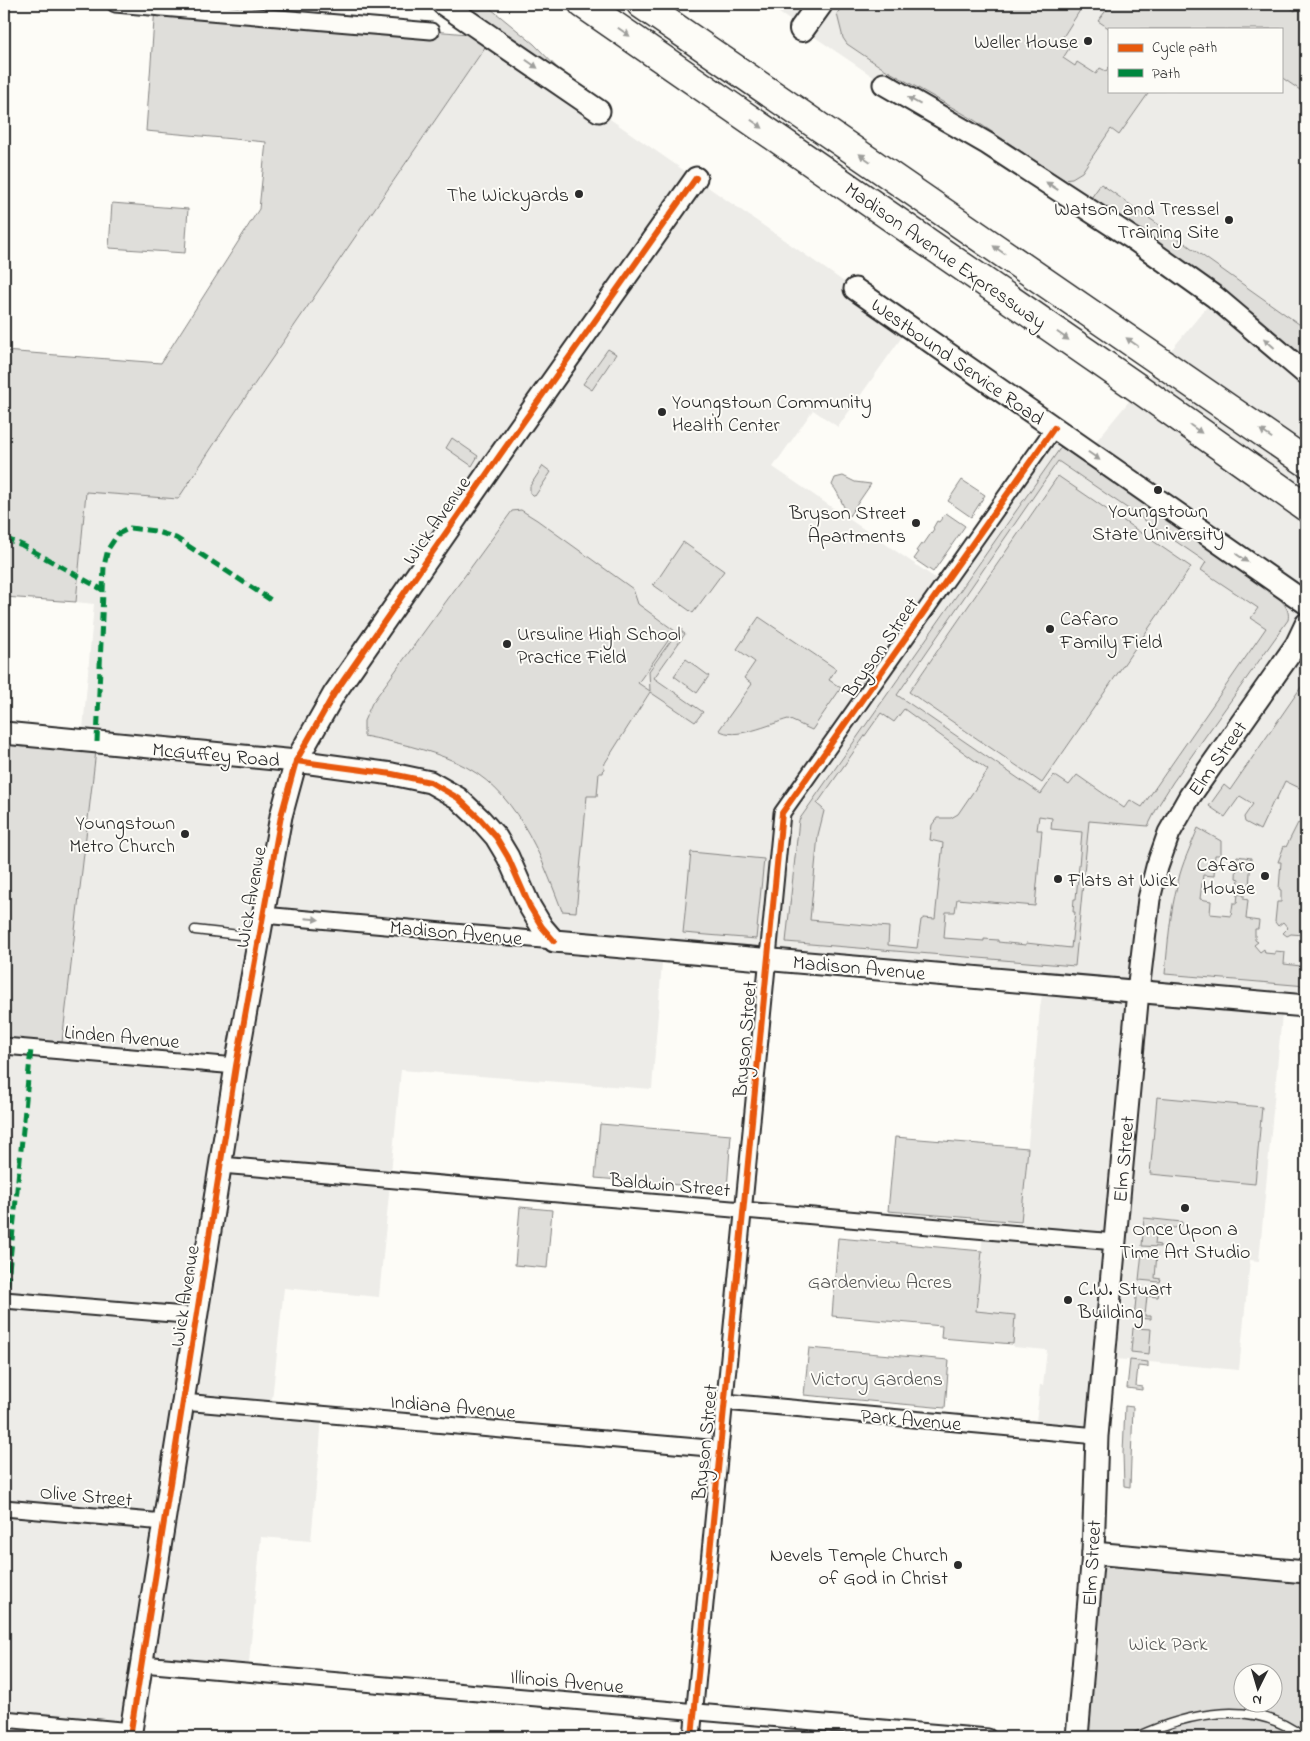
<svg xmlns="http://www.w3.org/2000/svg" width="1310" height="1741" font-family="'Indie Flower',sans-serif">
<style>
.built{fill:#edece8;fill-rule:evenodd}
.green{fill:#dfdeda;stroke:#858482;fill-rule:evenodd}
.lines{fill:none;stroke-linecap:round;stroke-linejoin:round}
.lane-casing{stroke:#2b2b2b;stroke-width:11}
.street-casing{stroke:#2b2b2b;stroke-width:19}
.secondary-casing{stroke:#2b2b2b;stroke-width:25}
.primary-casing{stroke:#2b2b2b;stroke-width:28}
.highway-casing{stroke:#2b2b2b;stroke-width:31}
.lane{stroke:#fdfcf7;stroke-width:8}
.street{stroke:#fdfcf7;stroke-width:15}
.secondary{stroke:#fdfcf7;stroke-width:21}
.primary{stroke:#fdfcf7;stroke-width:24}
.highway{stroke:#fdfcf7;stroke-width:28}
.quiet{stroke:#00873e;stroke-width:5;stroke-dasharray:10 5;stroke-linecap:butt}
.cycleway-casing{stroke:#fdfcf7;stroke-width:9}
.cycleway{stroke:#e8590c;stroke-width:6}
.oneway{fill:#9e9e9b}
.poi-dot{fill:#2b2b2b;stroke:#fdfcf7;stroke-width:2}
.labels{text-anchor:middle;stroke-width:4;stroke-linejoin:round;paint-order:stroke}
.poi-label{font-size:20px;fill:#2b2b2b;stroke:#fdfcf7;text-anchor:end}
.street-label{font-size:20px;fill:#2b2b2b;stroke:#fdfcf7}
.park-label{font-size:20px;fill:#585857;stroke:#fdfcf7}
</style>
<rect width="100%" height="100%" fill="#fdfcf7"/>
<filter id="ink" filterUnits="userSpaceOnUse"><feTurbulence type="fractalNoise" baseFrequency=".02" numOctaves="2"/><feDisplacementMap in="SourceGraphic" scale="10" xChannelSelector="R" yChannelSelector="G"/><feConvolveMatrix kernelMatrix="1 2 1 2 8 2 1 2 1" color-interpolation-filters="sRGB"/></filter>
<g filter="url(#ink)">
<path class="built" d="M766,4h540v1002l-23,-2 -24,257 -9,-1 -11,110 -135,-12 -7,78 -62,-5 5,-46h3l4,-35 -34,-3 2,-32 -39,-3 7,-81 37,3 20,-226 4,-25 -381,-33 -11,139 -251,-19 -22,227 -95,-9 -13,121 51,5 -2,30 -9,97 -50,-4 -13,136 -106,-9 -12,73h-126v-374l6,-63h-6v-254l78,-305 12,-137 -18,-2 10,-110 92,7 54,-82 260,-380 417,290 -71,100 -25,-17 -40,57 171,117 110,-156 34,23 127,-154 -331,-213zM1109,29h172v62h-172z"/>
<g class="green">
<polygon points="443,4 485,4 534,44 599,111 492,37 232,417 178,499 86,492 76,602 4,597 4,351 161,363 259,209 266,142 146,131 155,7 491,36"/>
<polygon points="843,4 1084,4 1063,37 1072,44 1063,58 1075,66 1077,62 1096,74 1100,68 1106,71 1109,67 1109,91 1150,91 1119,135 1111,129 1082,172 1072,178 1063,179 971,118 881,67 847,44 843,38 837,14"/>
<polygon points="1111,4 1284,4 1295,11 1300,4 1306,4 1306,94 1281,77 1281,29 1110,29 1098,21"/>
<polygon points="1101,184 1306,329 1306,359 1258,317 1209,280 1091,198"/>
<polygon points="112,203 188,209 185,253 109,248"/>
<polygon points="608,349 616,354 592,390 583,384"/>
<polygon points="452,438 478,456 472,466 446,448"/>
<path d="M1061,447l210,143c8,9 20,17 17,30l-115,162 -15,24 -10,20 -59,-5 -14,145 -289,-24 13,-122zM1058,461l148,101 -5,8 57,38 -7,10 15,10 -124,179 -12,-7 -6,8 -47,-33 -8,10 -15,-10 -13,19 -144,-99zM904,709l84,61 -30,44 -7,4h-14l-5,7 -2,15 13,3 -8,76 -11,-1 -3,2 -4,28 -29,-3 1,-18 -79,-7 8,-85 6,-24 -1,-2 -6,-5 64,-91 13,9zM1039,816l13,2 -1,11 31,3 -6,67h-2l-1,13h2l-4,36 -45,-5v2l-28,-3v-2l-14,-1v2l-40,-3 2,-26h9l2,-13 78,7 7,-76h-5z"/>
<polygon points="543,466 551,472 535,496 530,493 530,486"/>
<path d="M843,476l12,6 16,2 -22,32c-7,-10 -9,-22 -17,-31l3,-7z"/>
<polygon points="1058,476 1191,567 1042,783 909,692"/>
<polygon points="962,480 985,495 971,517 948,501"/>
<path d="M521,510l16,10 96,69 5,15 37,27 -37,52 12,8 -1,-20 31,-43 2,1 -1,2 4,3 -31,44 49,34 -8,10 -45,-30 -45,71 -2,10h-4l-2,23h-10l-11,116 -14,-1c-22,-58 -46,-123 -106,-149 -29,-13 -61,-20 -92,-26v-15l8,-18 140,-192z"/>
<polygon points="946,513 965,526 933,572 914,559 919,552 916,551 921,544 923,545 934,529 933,528 937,521 939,522"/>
<polygon points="683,542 724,571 693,613 652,584 654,585"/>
<path d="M759,617l77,52 -7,11 12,8 -29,42 -24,-11c-18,5 -54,22 -69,11l33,-46 -8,-6 11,-16 -18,-13z"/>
<polygon points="686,659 709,676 697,693 674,676"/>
<polygon points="1306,680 1306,791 1285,781 1276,800 1274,800 1260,830 1245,822 1244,817 1253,804 1240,796 1225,817 1209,806 1224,785 1230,790"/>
<polygon points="4,733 97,742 61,1051 4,1046"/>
<polygon points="1306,806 1306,932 1304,935 1291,934 1287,936 1283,933 1288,928 1283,922 1278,926 1275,922 1277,902 1281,902 1281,890 1279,889 1281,862 1278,862 1284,846 1286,847 1298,823 1300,824"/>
<path d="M1198,828l23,13v14h-6l-1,21 -11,-1 -3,24 11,2 -1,13 21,2 2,-13h4l1,-9 6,1v4l4,1 -2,19 13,2 -1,8h-3v11l3,2 -4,3 6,7 4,-3 1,4 10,1v-3l10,1 -1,12 17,2v4l5,1v15l-141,-12c3,-31 5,-62 13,-92 4,-19 13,-36 20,-54z"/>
<polygon points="691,852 764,859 756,939 683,933"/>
<polygon points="1237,856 1251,858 1249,888 1238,887 1239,879 1236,878"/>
<polygon points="1157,1097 1262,1107 1255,1184 1150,1174"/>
<polygon points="600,1124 731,1135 727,1189 595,1178"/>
<polygon points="895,1137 1028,1148 1021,1222 888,1211"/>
<polygon points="520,1207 552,1210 547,1268 515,1265"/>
<polygon points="1144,1218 1182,1222 1182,1226 1178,1226 1175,1228 1157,1226 1155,1244 1160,1245 1160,1247 1142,1246"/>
<polygon points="838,1238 982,1251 976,1311 1015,1315 1013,1344 941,1338 942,1326 832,1316"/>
<polygon points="1142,1252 1157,1253 1155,1278 1161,1279 1160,1282 1139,1280"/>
<polygon points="1137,1289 1159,1292 1158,1297 1147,1296 1145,1316 1151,1316 1151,1319 1134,1318"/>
<polygon points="1133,1328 1151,1329 1149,1354 1131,1352"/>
<polygon points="809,1348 949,1360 945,1408 804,1395"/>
<polygon points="1130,1360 1148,1362 1148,1367 1138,1366 1136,1386 1142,1387 1142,1390 1127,1388"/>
<polygon points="1125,1406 1133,1407 1130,1487 1124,1486 1123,1453"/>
<path d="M1093,1553l213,19v165h-229zM1242,1674h30v30h-30z"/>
</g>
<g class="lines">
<g class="lane-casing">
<g id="lane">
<polyline points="195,930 257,937"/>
<polyline points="4,1314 6,1300"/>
<path d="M1136,1737c52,-24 118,-39 167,0"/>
</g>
</g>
<g class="street-casing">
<g id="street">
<polyline points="115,4 431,31"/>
<polyline points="263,915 554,941"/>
<polyline points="4,1046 236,1066"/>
<polyline points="221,1165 1115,1242"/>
<polyline points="4,1300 197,1316"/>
<polyline points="183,1402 720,1449"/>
<polyline points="725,1402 1097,1436"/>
<polyline points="4,1508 164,1522"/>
<polyline points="142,1664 988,1737"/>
<polyline points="4,1719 131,1731"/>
<polyline points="692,1737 782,813 1054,428"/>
</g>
</g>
<g class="secondary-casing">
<g id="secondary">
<polyline points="443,4 599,111"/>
<polyline points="884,84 988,144 1135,240 1215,297 1306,374"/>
<polyline points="855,289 1306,603"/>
<polyline points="4,733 296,761 392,774 430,782 458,798 480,819 496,837 508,857 530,907 542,927 554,941 1306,1006"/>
<polyline points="1093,1553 1306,1572"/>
<polyline points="130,1737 236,1066 281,816 296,761 334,694 500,455 696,178"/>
<polyline points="1077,1737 1093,1553 1097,1436 1138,991 1149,899 1157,867 1169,833 1190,796 1296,645 1306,624"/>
</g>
</g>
<g class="primary-casing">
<polyline id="primary" points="802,29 820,4"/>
</g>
<g class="highway-casing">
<g id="highway">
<polyline points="583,4 1138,388 1306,507"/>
<polyline points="641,4 1306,462"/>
</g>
</g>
<use href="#lane" class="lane"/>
<use href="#street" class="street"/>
<use href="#secondary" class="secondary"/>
<use href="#primary" class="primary"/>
<use href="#highway" class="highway"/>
<g class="quiet">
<polyline points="4,538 22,545 103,590"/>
<polyline points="97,742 104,566 108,549 118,534 130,528 155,531 176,538 274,602"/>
<polyline points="6,1300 31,1049"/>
</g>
<g class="cycleway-casing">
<g id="cycleway">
<polyline points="296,761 392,774 430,782 458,798 480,819 496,837 508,857 530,907 542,927 554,941"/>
<polyline points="130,1737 236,1066 281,816 296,761 334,694 500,455 696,178"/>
<polyline points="692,1737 782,813 1054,428"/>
</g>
</g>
<use href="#cycleway" class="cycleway"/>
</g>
<defs><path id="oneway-solid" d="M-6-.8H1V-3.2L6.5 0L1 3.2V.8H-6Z" transform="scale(1.25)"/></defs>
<g class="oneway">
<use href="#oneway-solid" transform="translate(624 32) rotate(35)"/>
<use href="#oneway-solid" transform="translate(532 64) rotate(35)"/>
<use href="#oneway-solid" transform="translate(914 101) rotate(-151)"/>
<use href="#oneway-solid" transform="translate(757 124) rotate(35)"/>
<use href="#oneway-solid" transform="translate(865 158) rotate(-145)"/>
<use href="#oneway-solid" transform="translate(1052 186) rotate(-147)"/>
<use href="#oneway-solid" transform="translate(999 250) rotate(-145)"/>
<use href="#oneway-solid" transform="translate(1063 336) rotate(35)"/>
<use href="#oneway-solid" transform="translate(1132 342) rotate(-145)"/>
<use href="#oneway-solid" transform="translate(1269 343) rotate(-138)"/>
<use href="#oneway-solid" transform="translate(1196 429) rotate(35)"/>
<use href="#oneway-solid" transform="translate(1266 434) rotate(-145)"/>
<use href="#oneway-solid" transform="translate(1094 456) rotate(35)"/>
<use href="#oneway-solid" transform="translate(1242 558) rotate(35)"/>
<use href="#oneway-solid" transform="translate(312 919) rotate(5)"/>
</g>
</g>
<g class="poi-dot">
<circle cx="1088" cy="41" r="5"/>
<circle cx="579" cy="194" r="5"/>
<circle cx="1229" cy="220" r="5"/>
<circle cx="662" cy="412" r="5"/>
<circle cx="1158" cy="490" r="5"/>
<circle cx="916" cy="523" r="5"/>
<circle cx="1050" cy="629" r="5"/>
<circle cx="507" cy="644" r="5"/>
<circle cx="185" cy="834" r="5"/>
<circle cx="1265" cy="876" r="5"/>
<circle cx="1058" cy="879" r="5"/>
<circle cx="1185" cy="1208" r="5"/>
<circle cx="1068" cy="1300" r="5"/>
<circle cx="958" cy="1565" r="5"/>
</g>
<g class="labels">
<g class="poi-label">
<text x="1078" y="48">Weller House</text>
<text x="569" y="201">The Wickyards</text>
<text x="1219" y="215">Watson and Tressel<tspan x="1219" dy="23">Training Site</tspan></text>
<text x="672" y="408" text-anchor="start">Youngstown Community<tspan x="672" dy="23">Health Center</tspan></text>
<text x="1158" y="517" text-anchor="middle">Youngstown<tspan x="1158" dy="23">State University</tspan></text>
<text x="906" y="519">Bryson Street<tspan x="906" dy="23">Apartments</tspan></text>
<text x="1060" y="625" text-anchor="start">Cafaro<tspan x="1060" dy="23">Family Field</tspan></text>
<text x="517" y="640" text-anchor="start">Ursuline High School<tspan x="517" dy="23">Practice Field</tspan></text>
<text x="175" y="829">Youngstown<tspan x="175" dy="23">Metro Church</tspan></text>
<text x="1255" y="871">Cafaro<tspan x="1255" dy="23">House</tspan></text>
<text x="1068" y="886" text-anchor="start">Flats at Wick</text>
<text x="1185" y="1235" text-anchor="middle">Once Upon a<tspan x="1185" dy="23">Time Art Studio</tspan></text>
<text x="1078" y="1295" text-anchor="start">C.W. Stuart<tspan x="1078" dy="23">Building</tspan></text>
<text x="948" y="1561">Nevels Temple Church<tspan x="948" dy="23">of God in Christ</tspan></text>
</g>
<g class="street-label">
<text transform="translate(946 255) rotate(35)" y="7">Madison Avenue Expressway</text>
<text transform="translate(958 361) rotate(35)" y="7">Westbound Service Road</text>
<text transform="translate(436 520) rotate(-55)" y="7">Wick Avenue</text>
<text transform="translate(880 647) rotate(-55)" y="7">Bryson Street</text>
<text transform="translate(216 754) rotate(5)" y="7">McGuffey Road</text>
<text transform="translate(1217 758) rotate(-55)" y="7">Elm Street</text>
<text transform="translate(250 897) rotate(-80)" y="7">Wick Avenue</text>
<text transform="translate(456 932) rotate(5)" y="7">Madison Avenue</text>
<text transform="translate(859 967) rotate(5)" y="7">Madison Avenue</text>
<text transform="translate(122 1036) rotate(5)" y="7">Linden Avenue</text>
<text transform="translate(744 1039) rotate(-85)" y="7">Bryson Street</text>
<text transform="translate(1123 1159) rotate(-85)" y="7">Elm Street</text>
<text transform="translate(670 1184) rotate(5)" y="7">Baldwin Street</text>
<text transform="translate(184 1296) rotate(-81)" y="7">Wick Avenue</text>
<text transform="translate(453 1406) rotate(5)" y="7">Indiana Avenue</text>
<text transform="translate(911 1419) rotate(5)" y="7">Park Avenue</text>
<text transform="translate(704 1442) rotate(-84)" y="7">Bryson Street</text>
<text transform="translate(86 1495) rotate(5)" y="7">Olive Street</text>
<text transform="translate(1091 1563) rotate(-87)" y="7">Elm Street</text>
<text transform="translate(567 1681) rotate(5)" y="7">Illinois Avenue</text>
</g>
<g class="park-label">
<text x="880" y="1288">Gardenview Acres</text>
<text x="877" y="1385">Victory Gardens</text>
<text x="1168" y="1650">Wick Park</text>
</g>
</g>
<rect width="1310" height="1741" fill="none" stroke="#fdfcf7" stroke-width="20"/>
<rect x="10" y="10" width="1290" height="1721" fill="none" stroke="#2b2b2b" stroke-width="2" filter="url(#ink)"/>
<rect x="1108" y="28" width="175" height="65" fill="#fdfcf7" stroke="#a9a8a5"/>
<rect x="1118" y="44" width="25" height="8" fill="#e8590c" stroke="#a9a8a5"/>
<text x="1152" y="52" font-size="15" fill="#2b2b2b">Cycle path</text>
<rect x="1118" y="69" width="25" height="8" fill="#00873e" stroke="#a9a8a5"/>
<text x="1152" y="78" font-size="15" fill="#2b2b2b">Path</text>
<g transform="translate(1258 1688) rotate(185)"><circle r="24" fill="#fdfcf7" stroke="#a9a8a5"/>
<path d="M0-4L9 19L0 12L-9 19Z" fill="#2b2b2b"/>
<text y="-8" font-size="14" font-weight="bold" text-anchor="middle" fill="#2b2b2b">N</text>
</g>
</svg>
